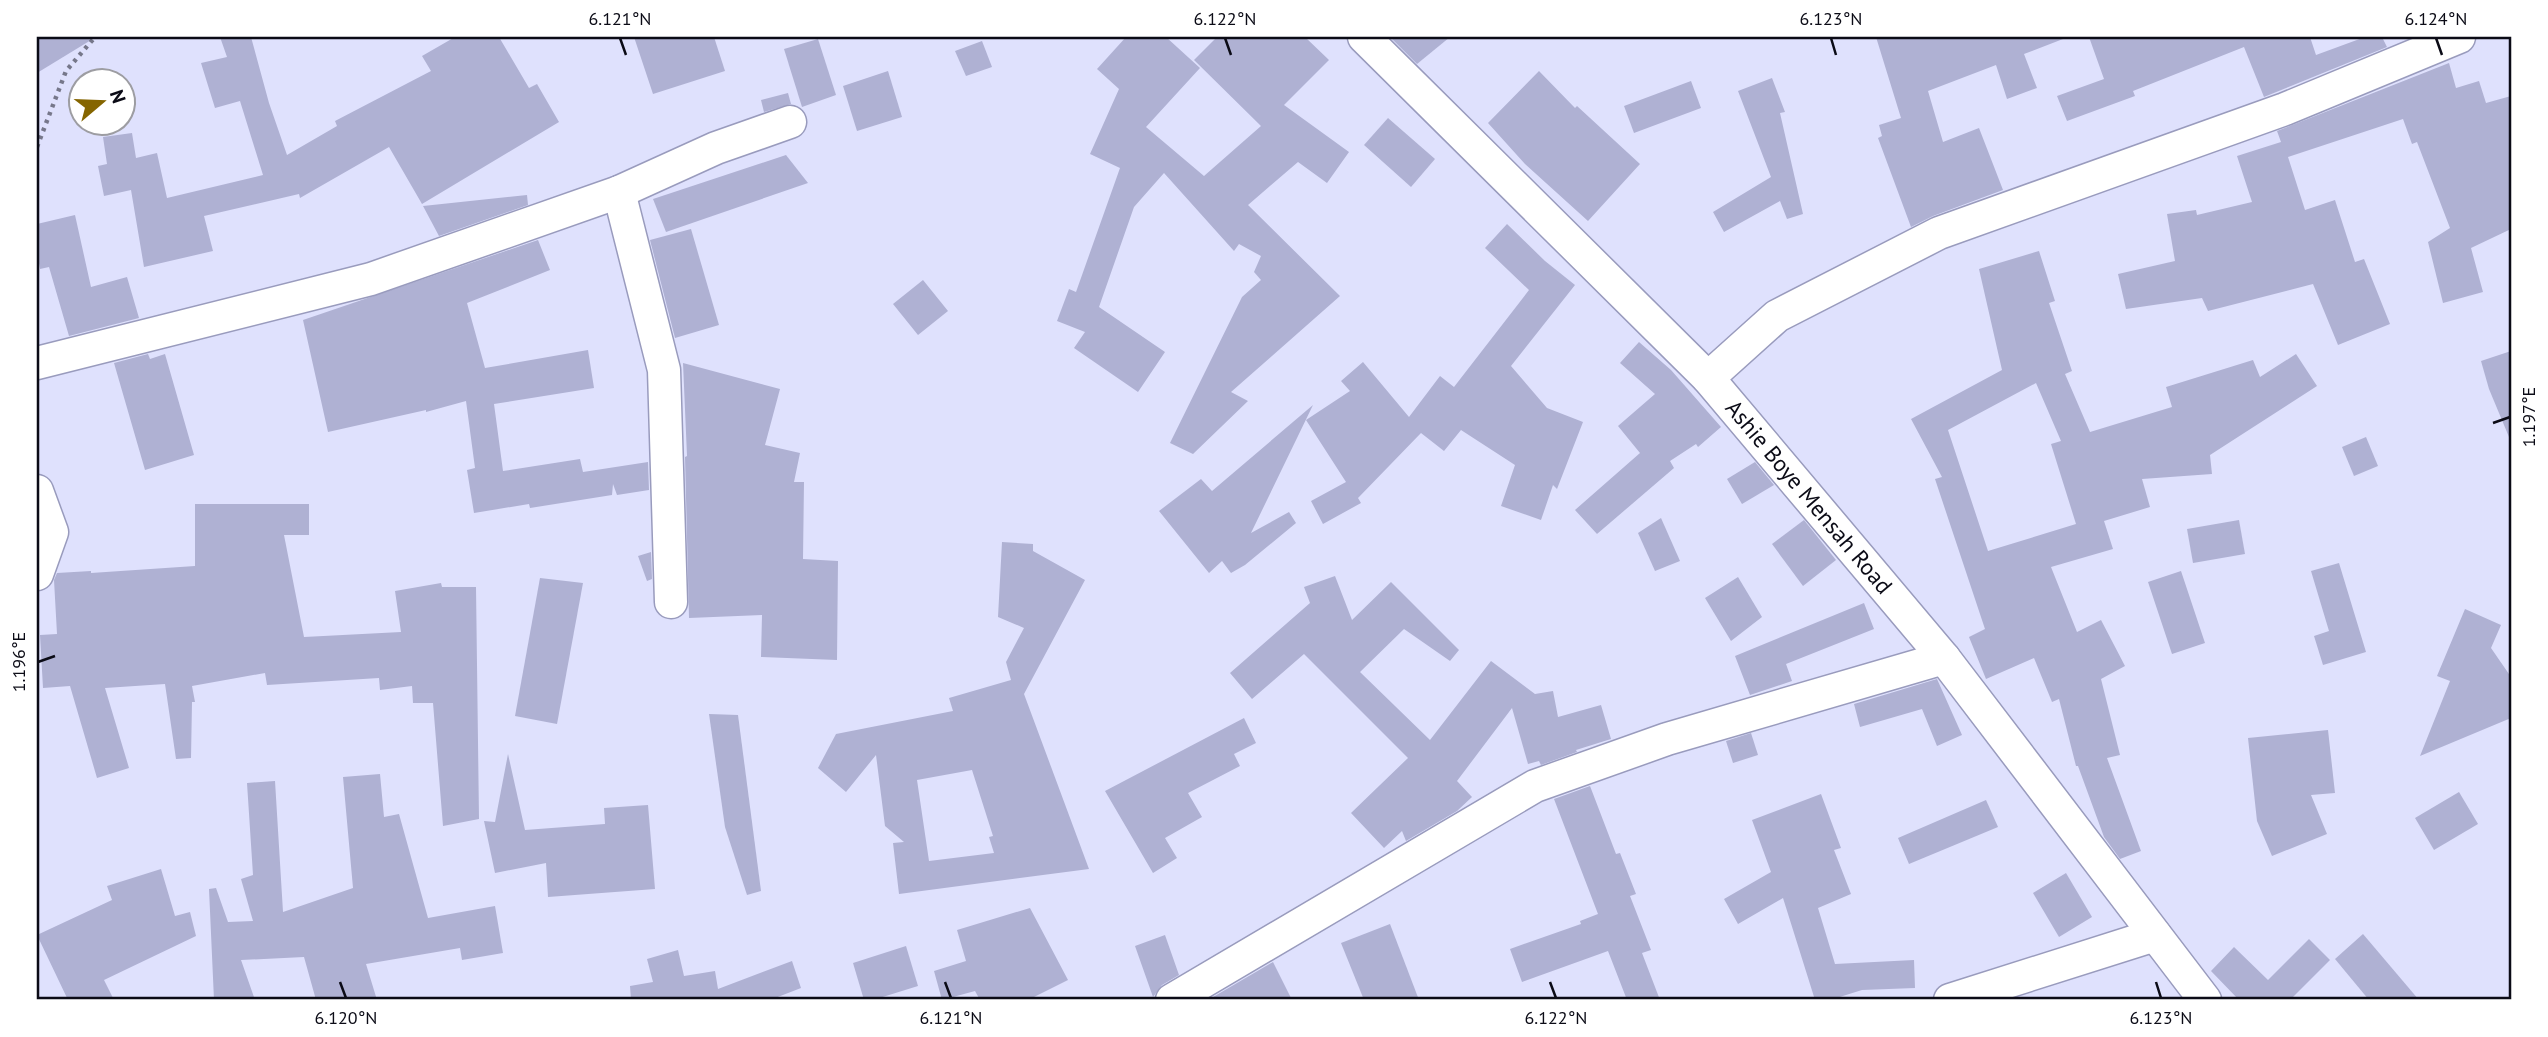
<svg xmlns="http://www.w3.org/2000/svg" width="2548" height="1037" font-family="'PT Sans',sans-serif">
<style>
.building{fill:#afb1d3;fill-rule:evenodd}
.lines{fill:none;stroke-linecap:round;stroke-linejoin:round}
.minor-casing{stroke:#999bbd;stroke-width:35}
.path{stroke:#76778a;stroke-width:4.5;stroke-dasharray:3.5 5;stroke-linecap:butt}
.minor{stroke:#fff;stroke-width:32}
.ticks{fill:none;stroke:#0b0b16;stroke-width:2.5}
.labels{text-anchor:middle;stroke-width:6;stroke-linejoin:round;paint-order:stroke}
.street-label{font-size:23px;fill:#0b0b16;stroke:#fff}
.neatline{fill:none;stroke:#0b0b16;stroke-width:2.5}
.ticks-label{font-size:18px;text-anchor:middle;fill:#0b0b16}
</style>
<rect width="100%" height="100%" fill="#dfe1fd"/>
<g class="building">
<polygon points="37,37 96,37 37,73"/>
<polygon points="220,37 251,37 269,103 287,155 337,126 335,121 431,71 422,56 455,37 499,37 529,88 537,84 559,122 422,204 389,147 300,198 299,194 204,216 213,251 144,267 131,190 104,196 98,166 107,164 103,137 132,133 136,158 157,153 167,198 263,175 240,101 215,108 201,63 227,57"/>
<polygon points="634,37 714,37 725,71 653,94"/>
<polygon points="1126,37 1166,37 1200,68 1146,127 1204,176 1261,126 1194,60 1217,37 1305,37 1329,60 1284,105 1349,152 1327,183 1298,162 1248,205 1340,296 1231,392 1248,401 1193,454 1170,443 1242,297 1261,280 1254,272 1261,256 1239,244 1234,251 1164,173 1134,207 1099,307 1165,352 1138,392 1074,348 1085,332 1057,321 1069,289 1076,292 1120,168 1090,154 1119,89 1097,69"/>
<polygon points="1390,37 1450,37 1417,64"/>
<polygon points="1876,37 2063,37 2063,39 2024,54 2037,88 2007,99 1996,65 1928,91 1943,142 1979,128 2003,190 1933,216 1911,227 1878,138 1882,136 1879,125 1901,118"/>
<polygon points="2089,37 2310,37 2316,55 2365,37 2382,37 2387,47 2264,97 2244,47 2133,91 2135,96 2067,121 2057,96 2104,79"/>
<polygon points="818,39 836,95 802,107 784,49"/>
<polygon points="982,41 992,67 966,76 955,51"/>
<polygon points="2449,63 2456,88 2479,81 2486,103 2511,96 2511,229 2471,248 2483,292 2443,303 2428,242 2450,228 2417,142 2412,144 2403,119 2288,157 2305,210 2335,200 2355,262 2364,259 2390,324 2338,345 2313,284 2208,311 2202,298 2126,309 2118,274 2175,261 2167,214 2196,210 2197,215 2252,202 2237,156 2281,142 2277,131"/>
<polygon points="888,71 902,117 857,131 843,86"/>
<polygon points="1539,71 1575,108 1577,106 1640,164 1588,221 1525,164 1488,123"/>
<polygon points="1772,78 1785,112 1780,113 1803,214 1787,219 1780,201 1724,232 1713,212 1771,177 1738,91"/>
<polygon points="1691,81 1701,108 1634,133 1624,106"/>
<polygon points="788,93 791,104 764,112 761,100"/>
<polygon points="1388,118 1435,159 1411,187 1364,145"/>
<polygon points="786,155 808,183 666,232 653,199"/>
<polygon points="527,195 528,205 439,236 423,206"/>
<polygon points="75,215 91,287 127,277 139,318 69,336 49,267 40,269 37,252 37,224"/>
<polygon points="1507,224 1545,261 1575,285 1511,366 1547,408 1583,422 1557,489 1553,485 1541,520 1501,506 1515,465 1461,430 1444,451 1421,433 1358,498 1361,503 1323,524 1311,501 1346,482 1306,420 1350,391 1341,381 1363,362 1409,417 1440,376 1454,387 1529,290 1485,248"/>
<polygon points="691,229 719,325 675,338 650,240"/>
<polygon points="538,240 550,270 467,303 485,368 588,350 594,388 494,404 503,471 580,459 583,472 648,462 649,490 617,495 613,484 612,495 530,508 529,504 474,513 467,470 475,468 466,401 426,412 426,410 328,432 303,320"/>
<path d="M2039,251l16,50 -6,2 23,68 -7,3 25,58 82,-25 -6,-20 87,-27 7,17 36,-23 21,32 -107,69 2,19 -70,5 8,28 -46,14 9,28 -62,18 26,65 24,-12 24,46 -24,13 19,76 -13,3 34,93 -21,8 -16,-22 -26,-71h-2l-17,-67 -7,3 -18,-44 -48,21 -17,-42 16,-8 -50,-150 7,-2 -31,-58 91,-49 -23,-101zM2036,383l25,58 -10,3 25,80 -88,27 -40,-121z"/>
<polygon points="923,280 948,311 918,335 893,304"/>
<polygon points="1639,342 1671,370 1721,427 1698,447 1696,444 1670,461 1674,468 1597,534 1575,510 1640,453 1618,426 1655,394 1620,363"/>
<polygon points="2511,351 2511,436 2509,437 2489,389 2481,361"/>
<polygon points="148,354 150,359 165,354 194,455 145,470 114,363"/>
<polygon points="683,363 780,389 765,445 800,453 794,482 804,482 803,559 838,561 837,660 761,657 762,615 689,618 685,457 687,456"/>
<polygon points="1313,405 1251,533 1289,512 1296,523 1245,565 1231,573 1222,561 1209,573 1159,511 1201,479 1212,491"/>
<polygon points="2366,437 2378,466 2354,476 2342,447"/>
<polygon points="1755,462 1774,485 1742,504 1727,479"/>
<polygon points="195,504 309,504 309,535 284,535 304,637 401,632 395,591 441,583 442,587 476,587 479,819 443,826 433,703 413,703 412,686 380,690 379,678 267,685 265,673 192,686 195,702 192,702 191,758 176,759 165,684 105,688 129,768 97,778 70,686 43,688 40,635 57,634 54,580 57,573 91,571 91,573 195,566"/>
<polygon points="1661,518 1680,561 1655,571 1638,533"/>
<polygon points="1804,520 1836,560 1803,586 1772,544"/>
<polygon points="2239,520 2245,554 2193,563 2187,529"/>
<path d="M1002,542l31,2v7l52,29 -61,114 65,175 -190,25 -6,-51 11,-1 -19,-16 -9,-71 -30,37 -28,-24 18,-34 117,-23 -4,-13 62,-18 -5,-18 18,-34 -26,-11zM972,770l21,66 -4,1 5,16 -65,8 -12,-81z"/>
<polygon points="651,552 652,579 647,581 638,556"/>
<polygon points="2339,563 2366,652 2323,665 2314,636 2329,631 2311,571"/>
<polygon points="2181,571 2205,643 2172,654 2148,582"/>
<polygon points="1335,576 1352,620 1391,582 1459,650 1450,661 1404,629 1360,672 1430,740 1491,661 1535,694 1553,691 1558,717 1601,705 1611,739 1576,750 1577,752 1541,765 1539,761 1528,764 1512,708 1457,781 1472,797 1457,811 1406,841 1402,831 1384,848 1351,813 1408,758 1304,654 1252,699 1230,673 1310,603 1304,587"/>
<polygon points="1738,577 1762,617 1731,641 1705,598"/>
<polygon points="540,578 583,583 557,724 515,716"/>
<polygon points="1864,603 1874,629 1786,664 1792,681 1750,695 1735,656"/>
<polygon points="2465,609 2501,625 2491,648 2511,677 2511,718 2420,756 2450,681 2437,676"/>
<polygon points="1937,679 1962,735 1937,746 1922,709 1860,727 1854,704"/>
<polygon points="709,714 738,715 761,891 747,895 725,827"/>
<polygon points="1244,718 1256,743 1234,754 1240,766 1188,793 1202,817 1165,838 1177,858 1153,873 1105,791"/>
<polygon points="2328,730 2335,793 2311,795 2327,834 2272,856 2257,821 2248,738"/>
<polygon points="1751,733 1758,755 1733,763 1726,741"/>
<polygon points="508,754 525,830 605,824 604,808 648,805 655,889 548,897 546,863 495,873 484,821 495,822"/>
<polygon points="380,774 384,817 399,814 428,918 495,906 503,953 462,960 460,948 366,964 377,1000 316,1000 304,957 241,960 255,1000 214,1000 209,889 216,888 228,922 253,921 241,879 253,875 247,783 275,781 283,912 353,888 343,777"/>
<polygon points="1590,786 1616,854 1620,853 1636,894 1630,896 1651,950 1642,953 1660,1000 1627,1000 1608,951 1522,982 1510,949 1581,924 1580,921 1598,914 1554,799"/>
<polygon points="2459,792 2478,824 2434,850 2415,818"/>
<polygon points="1821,794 1841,848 1834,850 1851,894 1818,908 1835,964 1914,960 1915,988 1862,990 1830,1000 1815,1000 1783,898 1738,924 1724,899 1771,872 1752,820"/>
<polygon points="1986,800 1998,827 1909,864 1898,838"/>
<polygon points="161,869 175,916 190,912 196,936 104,980 114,1000 68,1000 37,935 112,900 107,886"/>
<polygon points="2066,873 2092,917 2059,937 2033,893"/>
<polygon points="1030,908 1068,980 1028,1000 980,1000 975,991 942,1000 934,971 966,961 957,930"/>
<polygon points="1390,924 1419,1000 1364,1000 1341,943"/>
<polygon points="2363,934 2419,1000 2369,1000 2335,959"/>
<polygon points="1165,935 1179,975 1162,985 1153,997 1135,946"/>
<polygon points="2309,939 2330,960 2290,1000 2239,1000 2211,971 2234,947 2268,980"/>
<polygon points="906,946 918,986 873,1000 864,1000 853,963"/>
<polygon points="678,950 684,976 715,971 718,989 792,961 801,988 770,1000 631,1000 630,986 653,982 647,959"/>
<polygon points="1273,962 1292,1000 1208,1000"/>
</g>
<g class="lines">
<g class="minor-casing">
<g id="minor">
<polyline points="1364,37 1708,378 1944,658 2205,1000"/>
<polyline points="619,192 664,370 671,602"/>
<polyline points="37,363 371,279 619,192 716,148 790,122"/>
<polyline points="1708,378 1777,316 1939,233 2285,109 2459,37"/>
<polyline points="37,491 52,532 37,574"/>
<polyline points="1172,1000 1535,786 1667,739 1944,658"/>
<polyline points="1950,1000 2155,935"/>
</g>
</g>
<polyline class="path" points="37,147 66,71 95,37"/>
<use href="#minor" class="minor"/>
</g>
<path class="ticks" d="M620,38l6,17M1225,38l6,17M1831,38l5,17M2436,38l6,17M2493,423l17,-6M38,662l17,-6M340,982l6,16M945,982l6,16M1550,982l6,16M2156,982l5,16"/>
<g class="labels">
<g class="street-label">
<text transform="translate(1809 497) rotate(50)" y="8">Ashie Boye Mensah Road</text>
</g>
</g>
<rect width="2548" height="1037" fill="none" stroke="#ffffff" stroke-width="77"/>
<g transform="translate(102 102) rotate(71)"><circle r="33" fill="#ffffff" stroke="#9d9da2" stroke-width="2"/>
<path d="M0-5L12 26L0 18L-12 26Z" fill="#856500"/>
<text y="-10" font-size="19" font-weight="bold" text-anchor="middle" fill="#0b0b16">N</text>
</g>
<rect x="38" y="38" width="2472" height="960" class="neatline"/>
<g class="ticks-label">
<text x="620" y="25">6.121°N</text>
<text x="1225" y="25">6.122°N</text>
<text x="1831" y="25">6.123°N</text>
<text x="2436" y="25">6.124°N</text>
<text transform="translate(2529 417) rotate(-90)" y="6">1.197°E</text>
<text transform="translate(19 662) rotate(-90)" y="6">1.196°E</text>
<text x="346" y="1024">6.120°N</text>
<text x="951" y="1024">6.121°N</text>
<text x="1556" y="1024">6.122°N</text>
<text x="2161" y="1024">6.123°N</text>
</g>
</svg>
